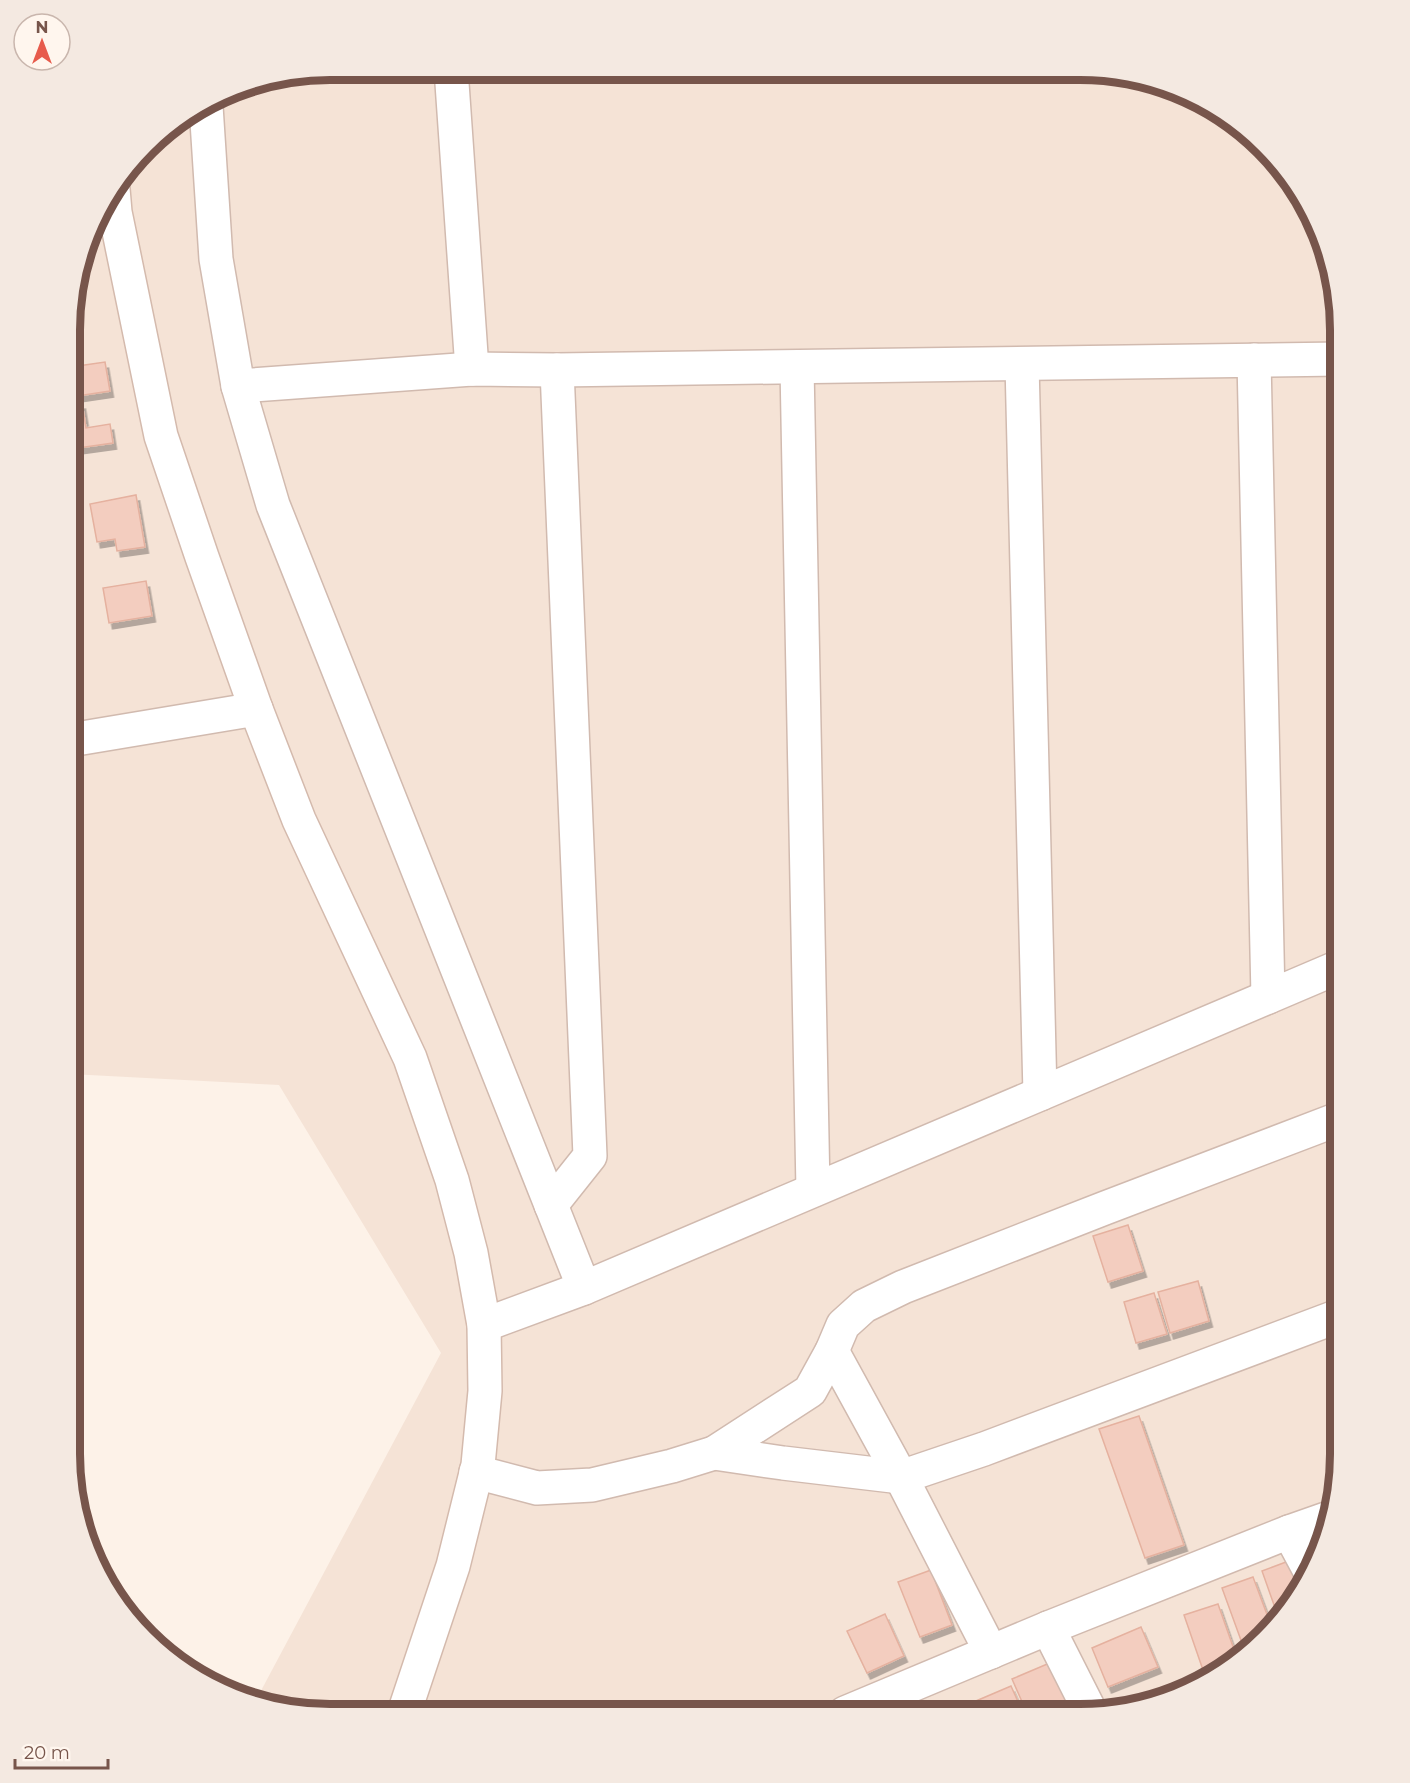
<svg xmlns="http://www.w3.org/2000/svg" width="1410" height="1783" font-family="Montserrat,sans-serif">
<style>
.residential{fill:#f5e3d6}
.building{fill:#f3cdbf;stroke:#e5b19f;stroke-width:1.5;filter:url(#shadow)}
.lines{fill:none;stroke-linecap:round;stroke-linejoin:round}
.minor-casing{stroke:#d1baaf;stroke-width:36}
.secondary-casing{stroke:#d4baad;stroke-width:36}
.minor{stroke:#fff;stroke-width:33}
.secondary{stroke:#fff;stroke-width:33}
.rim{fill:none;stroke:#77554b;stroke-width:8}
</style>
<defs>
<filter id="shadow"><feDropShadow dx="3.5" dy="6" stdDeviation="0" flood-color="#0004"/></filter>
</defs>
<rect width="100%" height="100%" fill="#fdf2e8"/>
<polygon class="residential" points="330,69 1115,71 1225,113 1306,200 1332,263 1341,329 1340,1470 1306,1584 1264,1638 1210,1679 1097,1713 312,1713 255,1702 441,1353 279,1085 70,1074 71,295 104,200 158,133 246,83"/>
<g class="building">
<polygon points="105,362 110,391 71,397 71,367"/>
<polygon points="82,403 86,428 110,424 113,443 71,449 71,404"/>
<polygon points="136,495 145,547 117,551 115,539 97,542 90,504"/>
<polygon points="146,581 152,616 109,623 103,588"/>
<polygon points="1128,1225 1143,1271 1108,1282 1093,1236"/>
<polygon points="1198,1281 1209,1321 1170,1333 1158,1292"/>
<polygon points="1154,1293 1167,1334 1136,1343 1124,1302"/>
<polygon points="1139,1416 1184,1545 1145,1558 1099,1429"/>
<polygon points="1294,1559 1304,1587 1279,1619 1262,1571"/>
<polygon points="931,1570 952,1625 920,1637 898,1582"/>
<polygon points="1253,1577 1272,1628 1268,1633 1242,1643 1222,1588"/>
<polygon points="1218,1604 1237,1658 1203,1670 1184,1615"/>
<polygon points="885,1614 904,1656 867,1673 847,1631"/>
<polygon points="1141,1627 1158,1667 1108,1687 1092,1648"/>
<polygon points="1059,1659 1080,1713 1027,1713 1012,1679"/>
<polygon points="1011,1686 1023,1713 982,1713 976,1701"/>
</g>
<g class="lines">
<g class="minor-casing">
<g id="minor">
<polyline points="451,69 472,369"/>
<polyline points="206,106 216,259 238,386 273,505 584,1288"/>
<polyline points="1254,360 1268,997"/>
<polyline points="1022,364 1040,1094"/>
<polyline points="797,367 813,1190"/>
<polyline points="238,386 472,369 557,370 1341,359"/>
<polyline points="70,740 256,709"/>
<polyline points="551,1205 590,1156 557,370"/>
<polyline points="484,1325 584,1288 1341,966"/>
<polyline points="832,1351 901,1477 991,1652"/>
<polyline points="714,1453 783,1463 901,1477 984,1449 1341,1315"/>
<polyline points="476,1472 537,1488 592,1485 672,1466 714,1453 810,1391 832,1351 843,1325 864,1306 903,1287 1105,1208 1341,1118"/>
<polyline points="1289,1532 1310,1571"/>
<polyline points="1048,1628 1091,1713"/>
<polyline points="845,1713 1048,1628 1289,1532 1326,1519"/>
</g>
</g>
<g class="secondary-casing">
<polyline id="secondary" points="113,189 115,212 161,436 202,557 256,709 299,820 410,1058 452,1180 471,1253 484,1325 485,1391 478,1465 453,1566 404,1713"/>
</g>
<use href="#minor" class="minor"/>
<use href="#secondary" class="secondary"/>
</g>
<path d="M0 0H1410V1783H0ZM330 80H1080A250 250 0 0 1 1330 330V1454A250 250 0 0 1 1080 1704H330A250 250 0 0 1 80 1454V330A250 250 0 0 1 330 80Z" fill="#f4e9e1" fill-rule="evenodd"/>
<path class="rim" d="M330 80H1080A250 250 0 0 1 1330 330V1454A250 250 0 0 1 1080 1704H330A250 250 0 0 1 80 1454V330A250 250 0 0 1 330 80Z"/>
<g transform="translate(42 42)"><circle r="28" fill="#fff6ee" stroke="#c9b6ad" stroke-width="1.5"/>
<path d="M0-4.5L10 22L0 15L-10 22Z" fill="#e75b4c"/>
<text y="-9" font-size="16" font-weight="bold" text-anchor="middle" fill="#77554b">N</text>
</g>
<path d="M15 1759v9h93v-9" fill="none" stroke="#77554b" stroke-width="3"/>
<text x="24" y="1759" font-size="18" fill="#77554b" stroke="#fff6ee" stroke-width="4.5" paint-order="stroke">20 m</text>
</svg>
